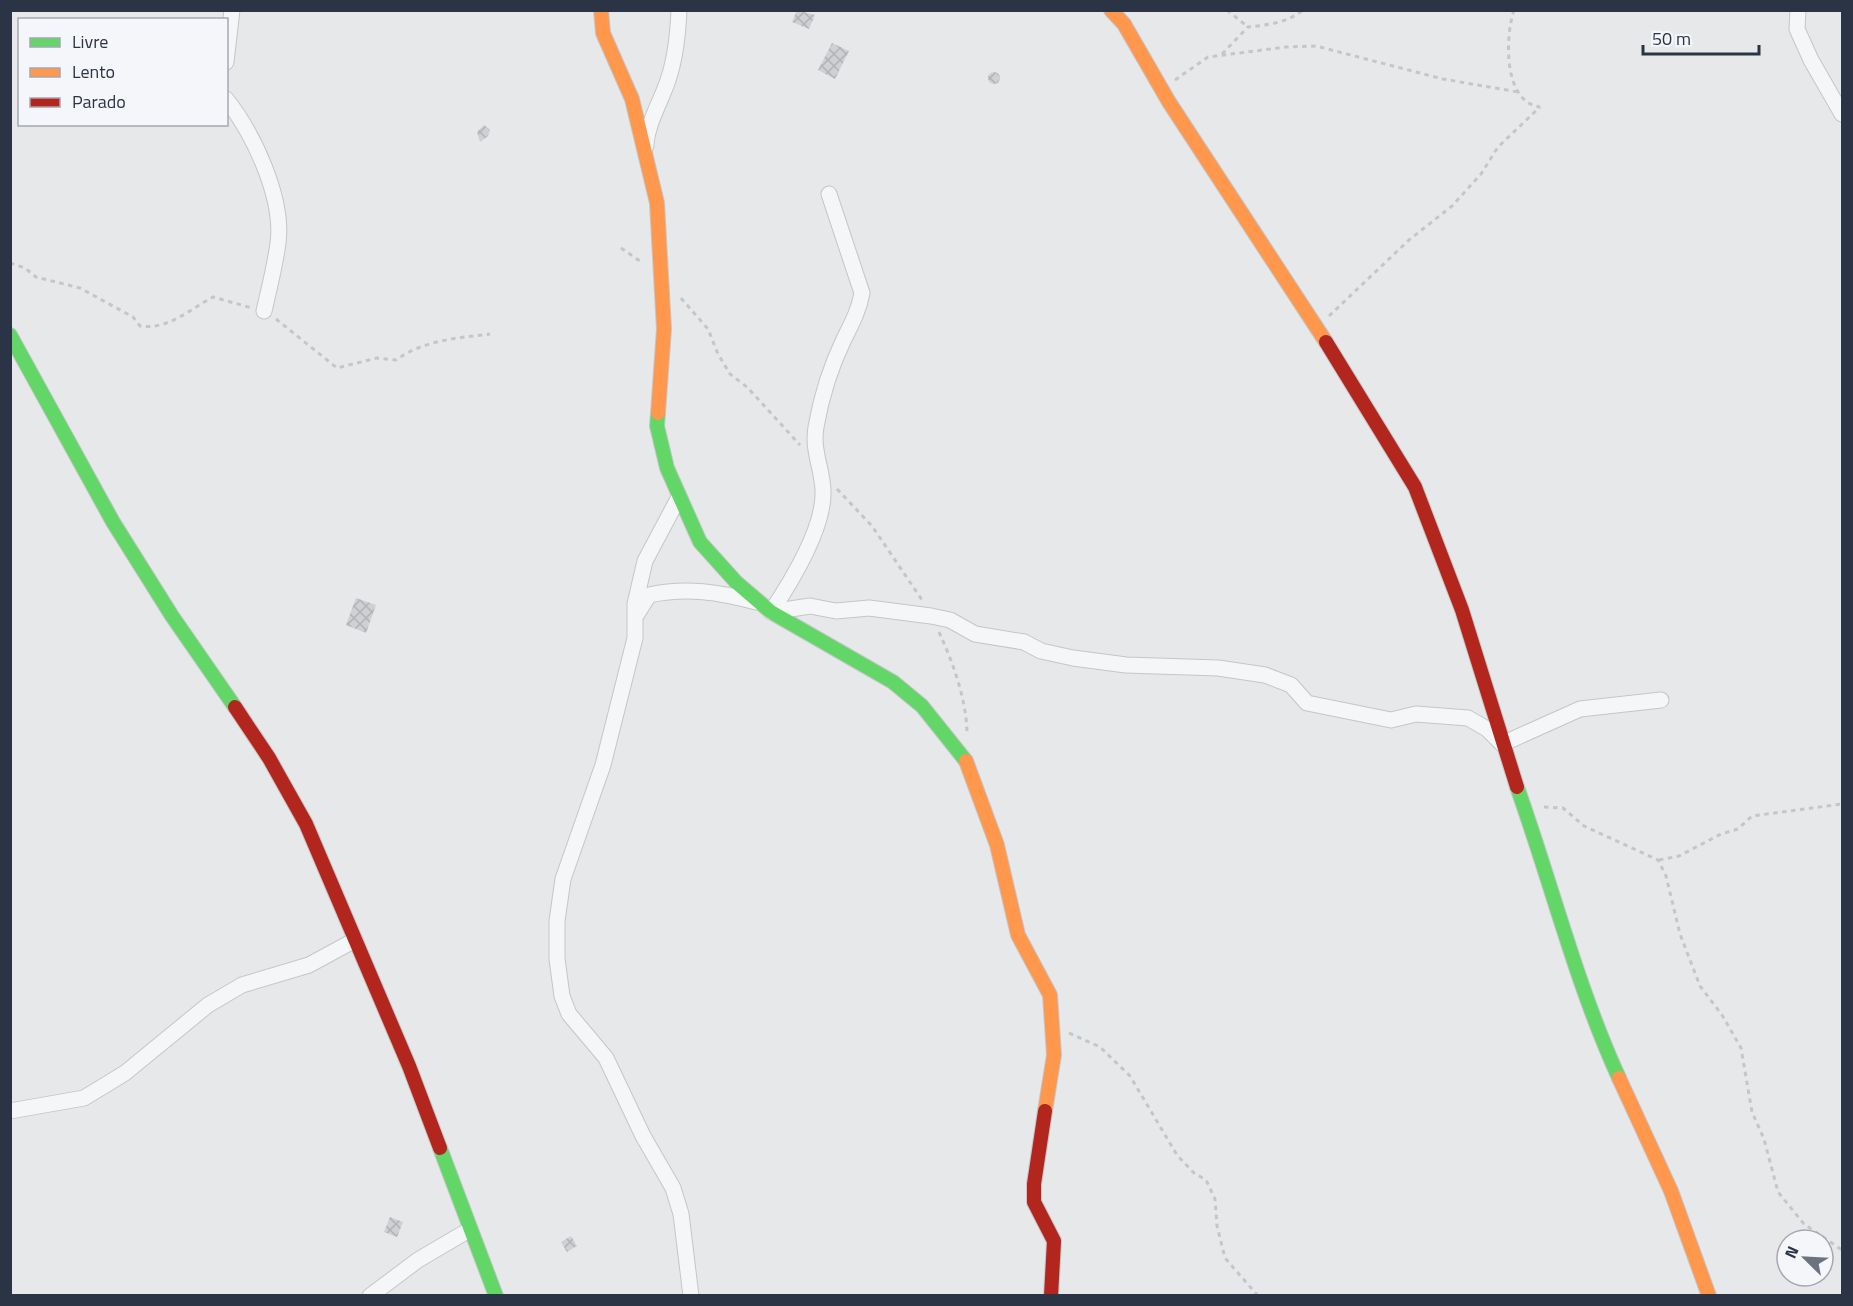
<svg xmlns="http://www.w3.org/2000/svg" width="1853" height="1306" font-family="'Titillium Web',sans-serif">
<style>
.building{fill:url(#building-cross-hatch)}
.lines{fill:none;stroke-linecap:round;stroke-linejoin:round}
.street-casing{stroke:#c4c6c8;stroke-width:17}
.fast-casing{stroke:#c4c6c8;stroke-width:16}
.slow-casing{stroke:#c4c6c8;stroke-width:16}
.jam-casing{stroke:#c4c6c8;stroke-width:16}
.path{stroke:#c5c6ca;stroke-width:3;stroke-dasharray:4.5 4.5;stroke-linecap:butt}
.street{stroke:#f5f6f7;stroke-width:15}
.fast{stroke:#63d668;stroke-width:14}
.slow{stroke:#ff974d;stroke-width:14}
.jam{stroke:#b3261e;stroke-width:14}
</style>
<defs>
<pattern id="building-cross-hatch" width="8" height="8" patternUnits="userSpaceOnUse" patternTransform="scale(1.5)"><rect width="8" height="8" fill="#ced0d3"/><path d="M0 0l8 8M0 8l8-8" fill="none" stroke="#b1b3b6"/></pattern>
</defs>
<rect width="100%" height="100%" fill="#e6e8ea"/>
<g class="building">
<polygon points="797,10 815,15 809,29 792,22"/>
<polygon points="832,43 849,51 835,79 818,70"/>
<circle cx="994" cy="78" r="6"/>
<polygon points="484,125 490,130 488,136 480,142 477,132"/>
<polygon points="356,598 376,605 366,633 346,625"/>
<polygon points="390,1217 403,1222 397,1237 384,1232"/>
<polygon points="571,1236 577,1246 567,1252 561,1242"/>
</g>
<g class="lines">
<g class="street-casing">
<g id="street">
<polyline points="1798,10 1797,29 1811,60 1842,114"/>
<polyline points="226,62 232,10"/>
<path d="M226,99c28,35 58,100 52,144 -3,23 -9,46 -14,68"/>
<path d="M646,146c1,-23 15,-44 22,-66 8,-23 10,-46 11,-70"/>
<path d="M829,194l33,99c-3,17 -10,30 -18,46 -13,27 -23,59 -28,88 -4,23 6,41 7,63 2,37 -32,92 -52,122l39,-6 26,5 33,-3 62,8 19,4 25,14 49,8 17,9 32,7 53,7 92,3 47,7 26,10 16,18 84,17 25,-6 52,4 19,11 15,15 78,-35 81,-9"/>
<polyline points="679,497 645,561 635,604 635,638 603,765 563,879 557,921 557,959 562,996 569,1014 606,1058 643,1136 673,1188 681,1214 691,1296"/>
<path d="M637,614l12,-19c38,-8 70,-3 107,7"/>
<polyline points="10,1111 84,1098 125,1073 208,1005 242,985 309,965 355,940"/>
<polyline points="370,1296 418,1260 469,1230"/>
</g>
</g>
<g class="fast-casing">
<g id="fast">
<polyline points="10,335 113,522 172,616 235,707"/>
<polyline points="658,413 657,426 667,468 700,542 736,582 771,612 893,682 922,706 966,761"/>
<path d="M1517,787c35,98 59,197 102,291"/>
<polyline points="440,1148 496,1296"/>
</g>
</g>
<g class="slow-casing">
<g id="slow">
<polyline points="601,10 603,33 632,99 657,203 664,329 658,413"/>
<polyline points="1111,10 1124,24 1169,102 1326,342"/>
<polyline points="966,761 997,845 1018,935 1050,995 1054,1055 1045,1111"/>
<polyline points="1619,1078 1671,1191 1709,1296"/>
</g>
</g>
<g class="jam-casing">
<g id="jam">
<polyline points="1326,342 1415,487 1462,610 1517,787"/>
<polyline points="235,707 269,758 306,824 409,1066 440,1148"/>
<polyline points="1045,1111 1034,1184 1034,1202 1054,1241 1051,1296"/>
</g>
</g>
<g class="path">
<polyline points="1227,10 1248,27"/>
<path d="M1514,10c-9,27 -11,92 26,97"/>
<path d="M1222,54l26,-27c19,-2 39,-4 55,-17"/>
<polyline points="1175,80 1208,57 1286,47 1316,46 1443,79 1518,92"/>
<polyline points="621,248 643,263"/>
<path d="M10,263l15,5 11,9 44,11 53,29 7,9c28,4 49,-16 73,-29l39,11"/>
<polyline points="681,298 708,329 718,354 730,374 747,387 800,445"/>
<polyline points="1329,316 1409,240 1452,206 1481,174 1498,147 1540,107"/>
<path d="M276,319l61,49 40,-10 19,2c28,-20 61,-22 94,-26"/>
<polyline points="837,489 872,526 922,600"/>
<path d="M939,632c14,31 27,66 28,100"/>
<polyline points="1544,807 1563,808 1584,826 1658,860 1666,876 1680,934 1700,986 1722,1015 1741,1048 1752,1112 1764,1139 1778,1192 1804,1224 1842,1250"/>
<polyline points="1659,860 1679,856 1721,834 1738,829 1752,816 1842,804"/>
<polyline points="1069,1033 1100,1047 1130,1076 1177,1155 1194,1173 1206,1180 1215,1199 1217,1226 1225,1258 1258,1296"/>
</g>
<use href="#street" class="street"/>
<use href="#fast" class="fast"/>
<use href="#slow" class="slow"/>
<use href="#jam" class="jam"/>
</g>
<rect width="1853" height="1306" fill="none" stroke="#2b3445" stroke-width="24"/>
<rect x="18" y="18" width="210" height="108" fill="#f4f6f9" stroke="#a4a8b1" stroke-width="1.5"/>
<rect x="30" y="38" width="30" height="9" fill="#63d668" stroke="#a4a8b1" stroke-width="1.5"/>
<text x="72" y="48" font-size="18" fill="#2b3445">Livre</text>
<rect x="30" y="68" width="30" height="9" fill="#ff974d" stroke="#a4a8b1" stroke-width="1.5"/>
<text x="72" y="78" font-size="18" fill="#2b3445">Lento</text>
<rect x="30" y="98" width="30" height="9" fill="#b3261e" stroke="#a4a8b1" stroke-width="1.5"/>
<text x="72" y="108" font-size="18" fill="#2b3445">Parado</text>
<g transform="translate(1805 1258) rotate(294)"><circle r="28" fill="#f4f6f9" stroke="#a4a8b1" stroke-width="1.5"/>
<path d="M0-4.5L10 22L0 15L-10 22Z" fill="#6c737f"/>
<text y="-9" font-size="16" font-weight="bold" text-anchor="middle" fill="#2b3445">N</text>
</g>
<path d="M1643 45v9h116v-9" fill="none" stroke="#2b3445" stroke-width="3"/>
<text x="1652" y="45" font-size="18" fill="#2b3445" stroke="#f4f6f9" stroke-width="4.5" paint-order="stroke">50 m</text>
</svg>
